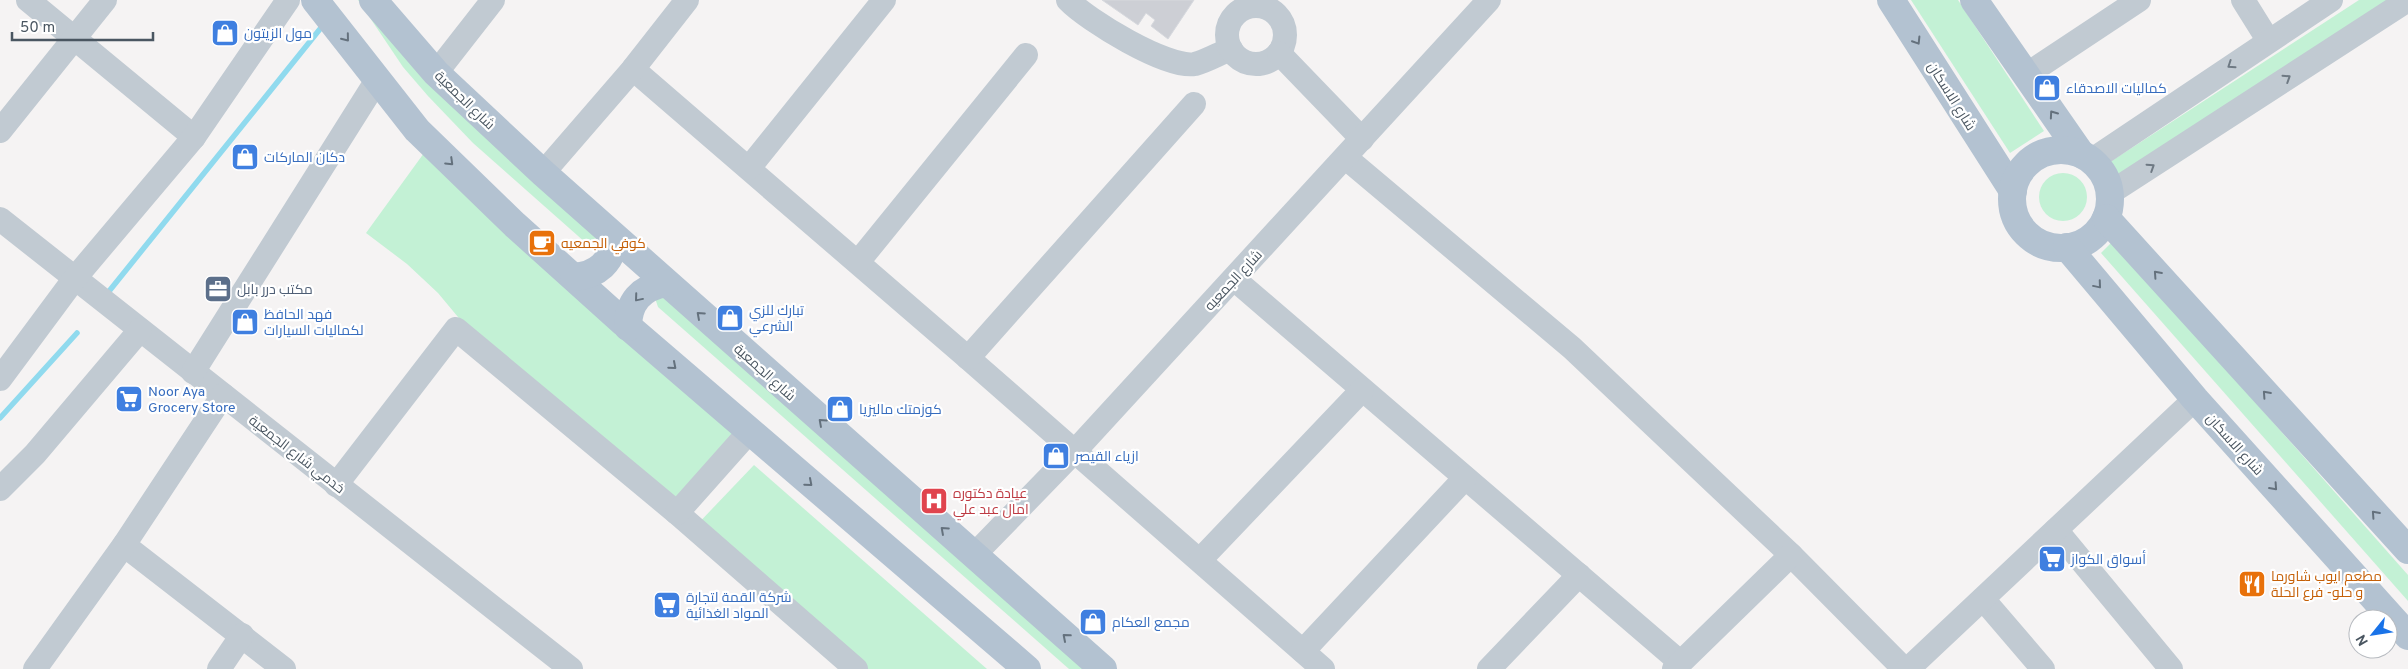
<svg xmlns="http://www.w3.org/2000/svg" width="2408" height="669" font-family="Overpass,Cairo,sans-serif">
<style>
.green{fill:#c3f1d5}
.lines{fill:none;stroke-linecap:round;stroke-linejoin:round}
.stream{stroke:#90daee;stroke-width:5.5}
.building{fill:#cdcfd5;stroke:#d7d9de}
.minor{stroke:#c1cad2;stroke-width:24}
.major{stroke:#b3c2d1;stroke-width:28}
.oneway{stroke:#64717d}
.oneway2{stroke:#6e7983}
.labels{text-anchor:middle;stroke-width:4.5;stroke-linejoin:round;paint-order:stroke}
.shop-label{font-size:14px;fill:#366cbe;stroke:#fff;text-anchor:start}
.street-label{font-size:14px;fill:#4a5661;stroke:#fff}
.food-label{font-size:14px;fill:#c56008;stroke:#fff;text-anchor:start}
.service-label{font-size:14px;fill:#4e5e75;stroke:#fff;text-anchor:start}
.health-label{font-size:14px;fill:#be3a42;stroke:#fff;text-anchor:start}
</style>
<rect width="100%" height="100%" fill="#f5f3f3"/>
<g class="green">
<polygon points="358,0 371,0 610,243 605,251 595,251 473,143 428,96 403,67"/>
<polygon points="1911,0 1958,0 2044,131 2010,153"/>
<polygon points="2359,0 2390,0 2120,176 2110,162"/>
<polygon points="424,153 741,431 675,516 468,329 438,293 407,264 366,233"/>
<circle cx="2063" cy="197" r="24"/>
<polygon points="2113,241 2408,575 2408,601 2101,253"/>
<polygon points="659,293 1092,669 1069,669 658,307 655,298"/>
<polygon points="754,465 987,669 850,669 691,531"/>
</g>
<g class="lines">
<g class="stream">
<polyline points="106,295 324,24"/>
<polyline points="0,418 77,333"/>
</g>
</g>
<polygon class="building" points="1102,0 1194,0 1168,39 1151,26 1155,20 1146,13 1138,25"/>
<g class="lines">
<g class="minor">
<polyline points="28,0 194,137"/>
<path d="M1068,0c19,20 99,69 127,64 12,-3 25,-11 36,-15"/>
<polyline points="2243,0 2268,40"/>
<circle cx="1256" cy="35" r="29"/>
<polyline points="1279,53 1362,139"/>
<polyline points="633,69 968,358 1323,669"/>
<polyline points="436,73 493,0"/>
<polyline points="2026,75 2139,0"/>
<polyline points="0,131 105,0"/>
<polyline points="1346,158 1572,348 1791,555 1904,669"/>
<polyline points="2092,160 2331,0"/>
<polyline points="749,168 884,0"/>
<polyline points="543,173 633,69 687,0"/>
<polyline points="2110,193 2408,0"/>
<polyline points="0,219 571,669"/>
<polyline points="858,262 1026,55"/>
<polyline points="1234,279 1680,662"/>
<polyline points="968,358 1194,104"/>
<polyline points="193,372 377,80"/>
<polyline points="0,379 75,278 194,137 288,0"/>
<polyline points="336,485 456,329 677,513 856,669"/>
<polyline points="0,489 35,454 140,330"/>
<polyline points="677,513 749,432"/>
<polyline points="2056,530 2171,669"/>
<polyline points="124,545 284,669"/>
<polyline points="973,556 1074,452 1489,0"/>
<polyline points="1200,560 1362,390"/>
<polyline points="1983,599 2043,669"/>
<polyline points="1303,651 1465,478"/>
<polyline points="35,669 124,545 223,395"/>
<polyline points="219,669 242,635"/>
<polyline points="1489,669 1579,575"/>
<polyline points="1674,669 1791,555"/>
<polyline points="1908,669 2195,399"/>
</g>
<g class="major">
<polyline points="315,0 417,130 515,225 624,323 1027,669"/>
<polyline points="373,0 436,73 543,173 1103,669"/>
<polyline points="1891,0 2013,191"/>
<polyline points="1974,0 2081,154"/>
<circle cx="2061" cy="199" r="49"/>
<polyline points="2106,218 2408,550"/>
<polyline points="2067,247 2195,399 2408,636"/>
<path d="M574,277c24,-2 38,-15 41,-39"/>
<path d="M628,327c0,-25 13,-39 37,-44"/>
</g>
</g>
<defs><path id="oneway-chevron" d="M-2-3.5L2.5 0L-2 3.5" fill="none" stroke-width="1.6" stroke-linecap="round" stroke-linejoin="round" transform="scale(1.25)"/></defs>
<g class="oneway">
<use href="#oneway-chevron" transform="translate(346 38) rotate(51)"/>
<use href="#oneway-chevron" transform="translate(1917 41) rotate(58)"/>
<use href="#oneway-chevron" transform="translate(2053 114) rotate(-125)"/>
<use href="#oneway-chevron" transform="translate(450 162) rotate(44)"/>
<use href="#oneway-chevron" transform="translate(2157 274) rotate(-132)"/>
<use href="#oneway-chevron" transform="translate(2098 285) rotate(50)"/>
<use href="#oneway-chevron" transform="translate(638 298) rotate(130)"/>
<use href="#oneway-chevron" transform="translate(700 315) rotate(-138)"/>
<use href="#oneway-chevron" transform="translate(673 366) rotate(41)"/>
<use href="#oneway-chevron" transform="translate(2266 394) rotate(-132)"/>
<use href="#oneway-chevron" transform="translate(822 422) rotate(-138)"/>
<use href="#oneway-chevron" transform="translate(809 483) rotate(41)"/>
<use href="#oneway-chevron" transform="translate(2274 487) rotate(48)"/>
<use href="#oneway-chevron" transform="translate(2375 514) rotate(-132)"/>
<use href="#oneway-chevron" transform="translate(944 530) rotate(-138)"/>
<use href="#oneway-chevron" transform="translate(1066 637) rotate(-139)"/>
</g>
<g class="oneway2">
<use href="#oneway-chevron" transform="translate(2231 65) rotate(146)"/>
<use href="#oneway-chevron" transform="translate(2287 78) rotate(-33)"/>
<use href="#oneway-chevron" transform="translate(2151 167) rotate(-33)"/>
</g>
<defs>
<g id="shop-square" transform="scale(1.4375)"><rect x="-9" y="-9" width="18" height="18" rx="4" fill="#3f7fe0" stroke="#fff"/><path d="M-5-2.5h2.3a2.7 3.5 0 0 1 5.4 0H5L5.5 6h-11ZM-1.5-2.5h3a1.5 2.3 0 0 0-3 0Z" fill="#fff"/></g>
<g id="cafe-square" transform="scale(1.4375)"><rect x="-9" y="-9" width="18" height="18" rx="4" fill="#e8710a" stroke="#fff"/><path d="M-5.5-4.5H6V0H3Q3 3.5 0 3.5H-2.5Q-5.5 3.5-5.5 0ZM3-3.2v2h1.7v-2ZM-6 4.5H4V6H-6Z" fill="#fff"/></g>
<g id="office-square" transform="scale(1.4375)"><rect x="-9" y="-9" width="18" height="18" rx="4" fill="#5c6f8a" stroke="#fff"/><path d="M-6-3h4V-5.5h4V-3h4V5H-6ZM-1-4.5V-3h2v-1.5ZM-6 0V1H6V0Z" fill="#fff"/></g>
<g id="supermarket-square" transform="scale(1.4375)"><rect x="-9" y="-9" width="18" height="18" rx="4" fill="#3f7fe0" stroke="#fff"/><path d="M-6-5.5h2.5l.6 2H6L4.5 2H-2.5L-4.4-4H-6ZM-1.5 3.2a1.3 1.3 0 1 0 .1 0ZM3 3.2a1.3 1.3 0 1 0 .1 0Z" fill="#fff"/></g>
<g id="hospital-square" transform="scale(1.4375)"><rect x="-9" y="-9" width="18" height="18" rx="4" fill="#e0444e" stroke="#fff"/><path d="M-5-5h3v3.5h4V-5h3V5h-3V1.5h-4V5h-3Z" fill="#fff"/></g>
<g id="restaurant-square" transform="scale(1.4375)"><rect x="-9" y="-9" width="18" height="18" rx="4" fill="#e8710a" stroke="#fff"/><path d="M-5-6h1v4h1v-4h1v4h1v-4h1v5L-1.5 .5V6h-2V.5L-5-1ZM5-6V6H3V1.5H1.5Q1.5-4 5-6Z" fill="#fff"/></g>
</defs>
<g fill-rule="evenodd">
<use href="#shop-square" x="225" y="33"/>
<use href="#shop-square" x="2047" y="88"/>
<use href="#shop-square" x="245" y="157"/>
<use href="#cafe-square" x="542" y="243"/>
<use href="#office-square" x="218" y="289"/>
<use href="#shop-square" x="730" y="318"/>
<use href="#shop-square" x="245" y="322"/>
<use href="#supermarket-square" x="129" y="399"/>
<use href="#shop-square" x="840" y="409"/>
<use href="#shop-square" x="1056" y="456"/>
<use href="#hospital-square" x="934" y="501"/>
<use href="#supermarket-square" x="2052" y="559"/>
<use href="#restaurant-square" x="2252" y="584"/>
<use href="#supermarket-square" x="667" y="605"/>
<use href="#shop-square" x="1093" y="622"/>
</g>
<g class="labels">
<g class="shop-label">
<text x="244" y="38">مول الزيتون</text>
<text x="2066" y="93">كماليات الاصدقاء</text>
<text x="264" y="162">دكان الماركات</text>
<text x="749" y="315">تبارك للزي<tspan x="749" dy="16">الشرعي</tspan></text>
<text x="264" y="319">فهد الحافظ<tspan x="264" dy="16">لكماليات السيارات</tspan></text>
<text x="148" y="396">Noor Aya<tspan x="148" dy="16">Grocery Store</tspan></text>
<text x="859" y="414">كوزمتك ماليزيا</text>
<text x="1075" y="461">ازياء القيصر</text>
<text x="2071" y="564">أسواق الكواز</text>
<text x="686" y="602">شركة القمة لتجارة<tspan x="686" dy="16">المواد الغذائية</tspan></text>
<text x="1112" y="627">مجمع العكام</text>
</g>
<g class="street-label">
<text transform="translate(1952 96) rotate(58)" y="5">شارع الاسكان</text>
<text transform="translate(465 100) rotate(44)" y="5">شارع الجمعية</text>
<text transform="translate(1233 280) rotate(-47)" y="5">شارع الجمعيه</text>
<text transform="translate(765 372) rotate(42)" y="5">شارع الجمعية</text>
<text transform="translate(2235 444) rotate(48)" y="5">شارع الاسكان</text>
<text transform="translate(297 454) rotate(38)" y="5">خدمي شارع الجمعية</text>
</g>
<g class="food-label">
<text x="561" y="248">كوفي الجمعيه</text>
<text x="2271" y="581">مطعم ايوب شاورما<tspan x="2271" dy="16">و حلو- فرع الحلة</tspan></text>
</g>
<g class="service-label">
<text x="237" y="294">مكتب درر بابل</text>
</g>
<g class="health-label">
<text x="953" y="498">عيادة دكتوره<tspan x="953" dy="16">امال عبد علي</tspan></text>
</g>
</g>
<g transform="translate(2373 634) rotate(240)"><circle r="24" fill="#ffffff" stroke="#b7bbc0"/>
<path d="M0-4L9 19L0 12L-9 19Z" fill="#1a73e8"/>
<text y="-8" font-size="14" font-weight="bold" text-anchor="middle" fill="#4a5661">N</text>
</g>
<path d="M12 32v8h141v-8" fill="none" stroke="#4a5661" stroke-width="2.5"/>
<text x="20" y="32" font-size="15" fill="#4a5661" stroke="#ffffff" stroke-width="4" paint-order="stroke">50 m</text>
</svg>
